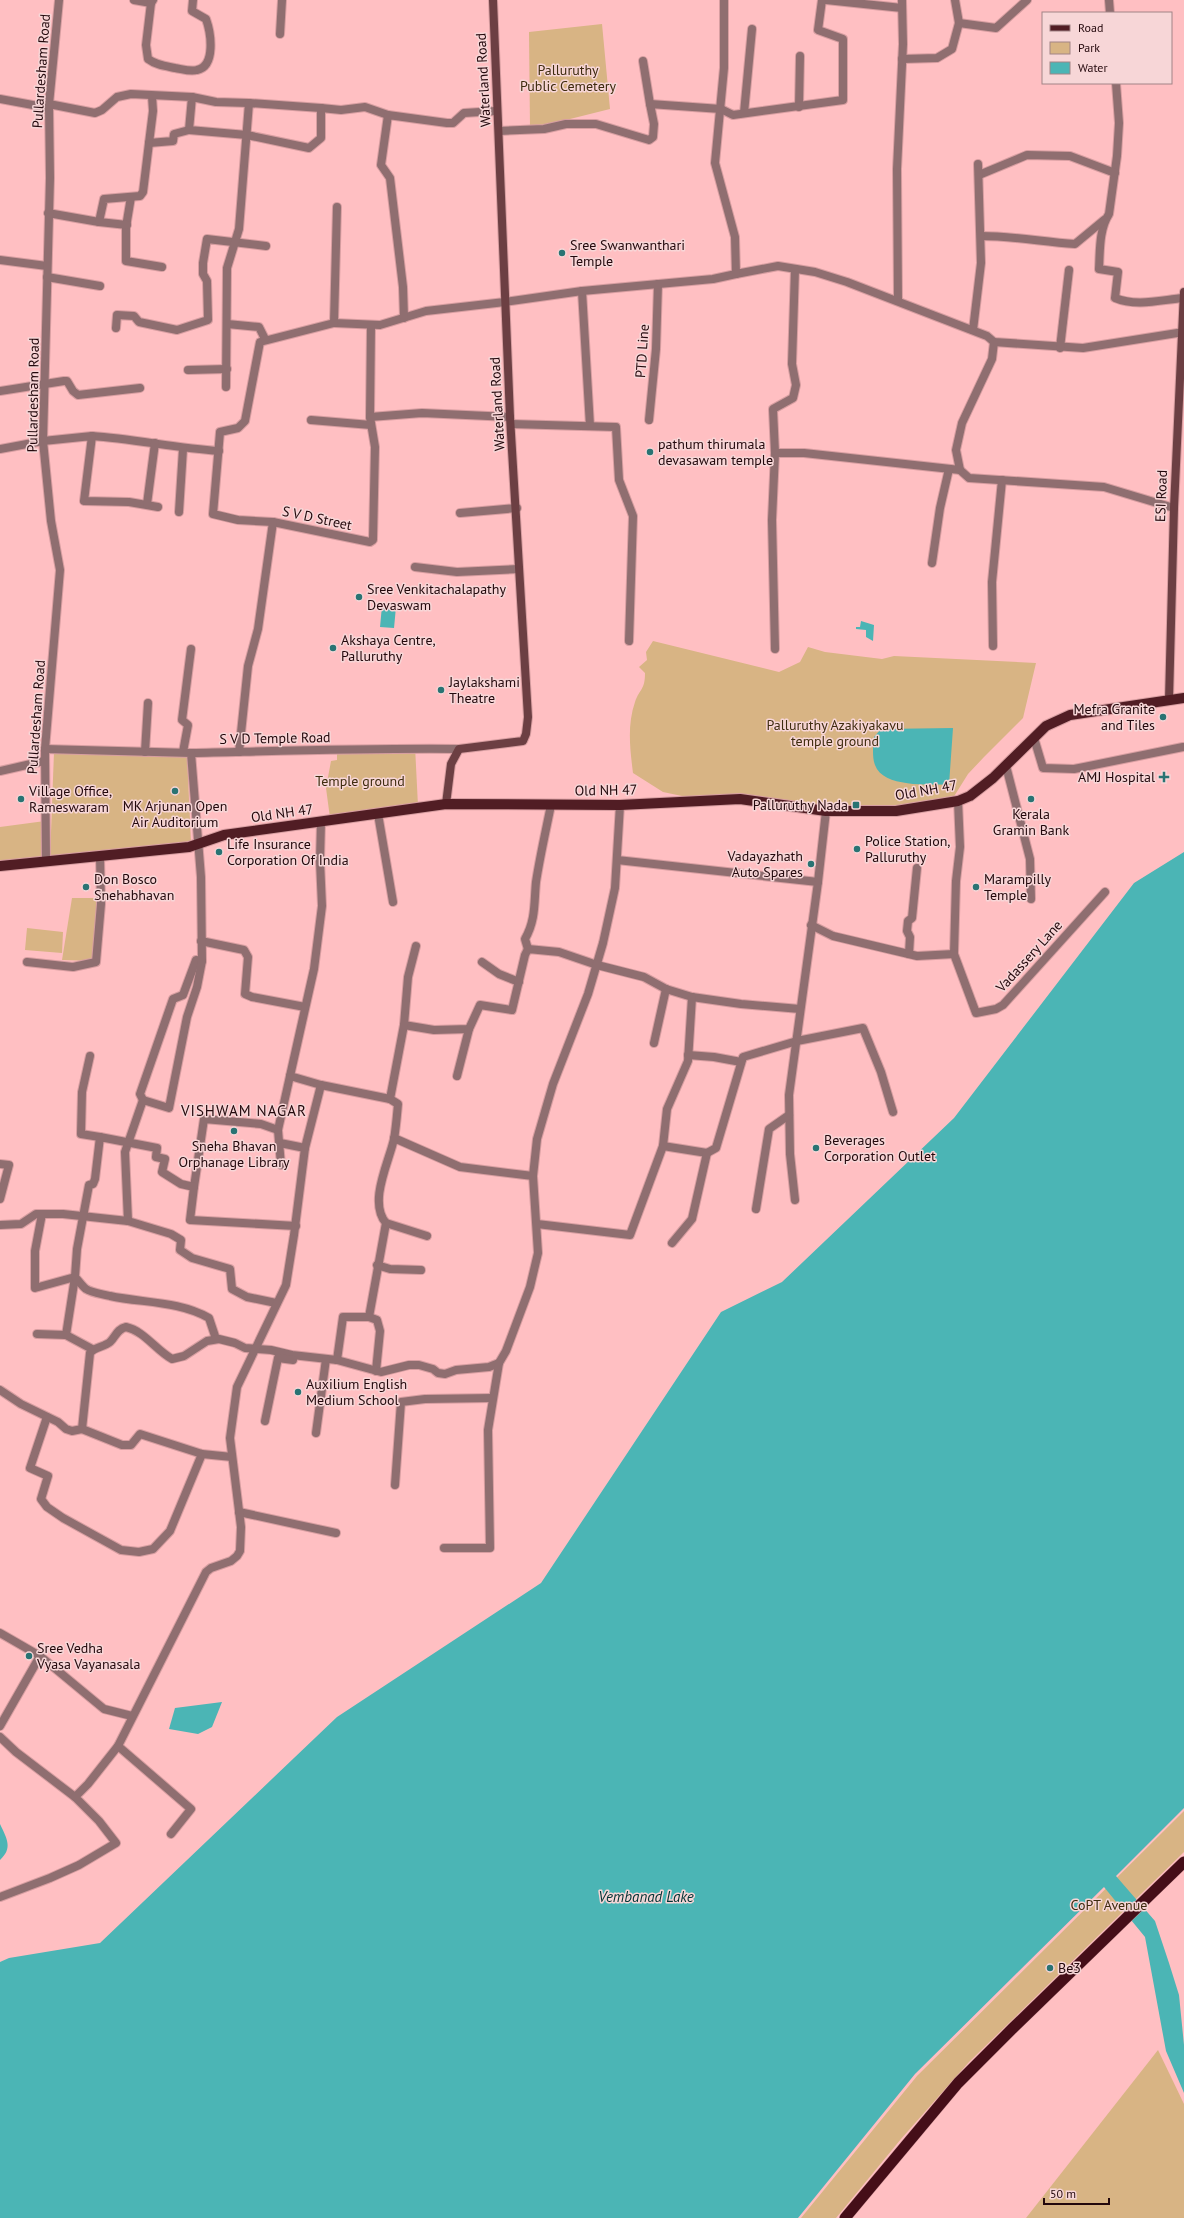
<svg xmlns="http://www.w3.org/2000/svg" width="1184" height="2218" font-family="'PT Sans',sans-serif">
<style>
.green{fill:#d8b484}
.water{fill:#4bb5b5}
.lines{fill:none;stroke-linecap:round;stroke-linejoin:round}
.minor-casing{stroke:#d79ea1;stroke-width:10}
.tertiary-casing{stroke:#d79ea1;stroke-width:10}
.secondary-casing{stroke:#d79ea1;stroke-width:10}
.primary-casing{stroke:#d79ea1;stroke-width:12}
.trunk-casing{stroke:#d79ea1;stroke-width:12}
.minor{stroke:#8f6e70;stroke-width:8}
.tertiary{stroke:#8f6e70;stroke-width:8}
.secondary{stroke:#6c3f43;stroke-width:8}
.primary{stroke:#511d24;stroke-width:10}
.trunk{stroke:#450e18;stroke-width:11}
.poi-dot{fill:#297373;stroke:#f7d6d7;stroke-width:1.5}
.labels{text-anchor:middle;stroke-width:3;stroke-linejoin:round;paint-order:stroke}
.park-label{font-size:14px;fill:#3e2b0e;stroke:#f7d6d7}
.street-label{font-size:14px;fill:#23080c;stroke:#f7d6d7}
.poi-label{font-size:14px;fill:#23080c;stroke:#f7d6d7;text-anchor:start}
.neighbourhood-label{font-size:15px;letter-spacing:1px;fill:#23080c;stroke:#f7d6d7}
.water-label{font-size:15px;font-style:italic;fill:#003334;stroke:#f7d6d7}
</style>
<rect width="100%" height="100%" fill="#ffbfc2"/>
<g class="green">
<polygon points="602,24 610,109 530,129 529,32"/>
<path d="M653,641l126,31 21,-10 8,-15 17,5 57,7 12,-3 142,7 -13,55 -39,39 -16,17 -15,24 -27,6 -99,9 -126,-13 -38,-8 -30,-19c-3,-24 -6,-48 2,-71 5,-14 10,-12 10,-29l-6,-6 8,-7 -1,-8z"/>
<polygon points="415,746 418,806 330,818 326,788 331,761 337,760 337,752"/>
<polygon points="54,752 187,755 191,843 50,859"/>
<polygon points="45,821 45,860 0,865 0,827"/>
<polygon points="72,898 100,898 93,961 62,960"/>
<polygon points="27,928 63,932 62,953 25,950"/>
<polygon points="1184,1811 1184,1852 969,2062 901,2139 836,2218 801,2218 917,2076"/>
<polygon points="1158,2050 1184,2104 1184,2218 1026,2218"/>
</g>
<g class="water">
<polygon points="382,606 396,607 394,628 380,627"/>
<polygon points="861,621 874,625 873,641 866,637 866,630 856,629 856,627 860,627"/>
<path d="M953,728l-4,57c-20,-1 -66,3 -74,-20 -3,-8 -2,-19 -1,-28l7,-8z"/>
<polygon points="1184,852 1184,1808 1116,1876 1155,1921 1169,1963 1179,1995 1184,2045 1184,2093 1166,2051 1145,1937 1104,1887 915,2074 798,2218 0,2218 0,1962 9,1958 100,1943 337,1717 541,1583 721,1312 782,1282 954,1118 1134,883"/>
<polygon points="222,1702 212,1727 198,1734 169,1729 175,1708"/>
<path d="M0,1824c7,15 13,24 0,36z"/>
</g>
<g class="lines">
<g class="minor-casing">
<g id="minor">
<polyline points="134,0 151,3 153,0"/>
<polyline points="724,0 724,68 715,163 735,237 736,274 778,266 815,272 847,282 987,336 994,342 1083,348 1184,332"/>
<polyline points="826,0 902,8"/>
<polyline points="955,0 959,23"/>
<polyline points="1109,0 1110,13"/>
<path d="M151,3l-5,42 2,14c8,6 17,7 27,9 7,1 15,4 22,2 19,-4 14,-37 9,-51l-14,-8 1,-11"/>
<polyline points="280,34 282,0"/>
<polyline points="902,59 937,58 952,49 959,23 996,28 1027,0"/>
<polyline points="643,61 650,104"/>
<path d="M1116,83l3,40 -2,33 -8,58c-10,15 -9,37 -10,55l19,3 -3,26c21,9 46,2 68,0"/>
<polyline points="152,96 153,111 149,143 173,141 174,134 189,130"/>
<polyline points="192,97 216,102 249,103"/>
<polyline points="0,99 49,108"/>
<polyline points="49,104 95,113 102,110 117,97 131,94 192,97 189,130 247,135 309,148 321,138 321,108 341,110 365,107 388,115"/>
<polyline points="799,107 800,56"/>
<polyline points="744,113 752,29"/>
<polyline points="499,131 544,129 566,124 596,124 649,140 653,137 654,124 650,104 721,109 733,115 843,100 843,39 818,30 822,0"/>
<polyline points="979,175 1027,155 1070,156 1115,173"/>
<polyline points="131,197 126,227 126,261 162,267"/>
<polyline points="337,207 334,323 380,325 426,311 505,302"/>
<polyline points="48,213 99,222 104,199 140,196 143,192 149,143"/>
<polyline points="99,222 127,225"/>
<path d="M981,236c32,0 62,6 94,8l29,-24"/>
<polyline points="0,260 47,266"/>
<polyline points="47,277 100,286"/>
<polyline points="582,291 590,426"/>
<polyline points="898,301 897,169 903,44 902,0"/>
<polyline points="404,318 403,287 390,178 381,165 388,115 447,123 453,123 464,113 496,111"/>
<polyline points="334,323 260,342 245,421 238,428 220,432 213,514 238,520 273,522 370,542 373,540 375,447 370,417 371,325"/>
<polyline points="227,324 259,327 265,339"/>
<polyline points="116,328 117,315 134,316 139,322 177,330 208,320 207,281 203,274 203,263 207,239 266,246"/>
<polyline points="973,330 981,263 978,164"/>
<polyline points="994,342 992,359 962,423 956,450 960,470 969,478 1104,487 1174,508"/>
<polyline points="1060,348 1069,270"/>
<polyline points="188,370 227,369"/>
<polyline points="226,387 227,268 239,229 249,103 321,108"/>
<polyline points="0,391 64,381 67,381 73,391 78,395 140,388"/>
<polyline points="370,417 422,413 510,417"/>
<polyline points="311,420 371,425"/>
<polyline points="649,420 656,349 658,284"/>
<polyline points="511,424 616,427 619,480 633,516 629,641"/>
<path d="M92,436c42,3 84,12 127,15"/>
<polyline points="0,449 43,441 92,436 84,501 129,502 158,507"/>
<polyline points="775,453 804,453 960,470"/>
<polyline points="147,504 155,443"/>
<polyline points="179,512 183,449"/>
<polyline points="460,513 517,508"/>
<polyline points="932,563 940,508 949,469"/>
<polyline points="415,567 457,572 519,569"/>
<polyline points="993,646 992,582 1002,480"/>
<polyline points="775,649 772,520 775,453 773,409 793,398 796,385 792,364 795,269"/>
<polyline points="1034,738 1043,768 1074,769 1183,747"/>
<polyline points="145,752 148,703"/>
<polyline points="183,752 188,725 182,720 191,649"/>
<polyline points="239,752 248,666 258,629 273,522"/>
<path d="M191,753c89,-2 178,-5 268,-4"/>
<polyline points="1006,766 1030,859 1031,899"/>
<polyline points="0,771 44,761"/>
<polyline points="378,814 393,902"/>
<polyline points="617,860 818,882"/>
<polyline points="46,861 45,749 60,570 51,521 43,441 50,178 49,104 59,0"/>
<polyline points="811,925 833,936 917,956 954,954 956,881 960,847 958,801"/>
<polyline points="201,941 244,950 248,957 245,994 252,997 305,1007"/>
<path d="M528,949l-3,-10c11,-19 9,-37 11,-57 4,-26 10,-52 15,-77"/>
<polyline points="909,954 910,937 907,931 908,921 912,918 917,868"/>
<polyline points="954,954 976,1013 996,1009 1003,1005 1105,892"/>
<polyline points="27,962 73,967 96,962 101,904 100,856"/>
<polyline points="482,962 499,974 519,982"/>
<polyline points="404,1025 434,1030 469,1029 480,1005 512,1010 525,955 528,949 559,952 597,965 644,977 666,989 692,997 741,1004 800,1009"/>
<polyline points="654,1043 666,989"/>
<polyline points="688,1055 714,1057 741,1062"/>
<polyline points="90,1056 82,1092 81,1134 100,1137"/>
<polyline points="457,1076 469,1029"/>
<polyline points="321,1085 390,1099"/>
<polyline points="143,1100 140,1094 173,999 183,995 196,960 202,961"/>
<polyline points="394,1138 460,1167 533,1176"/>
<polyline points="280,1143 305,1148"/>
<polyline points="663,1146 707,1153 716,1148 743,1057 797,1041 863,1028 881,1072 893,1112"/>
<polyline points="0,1164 9,1165 0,1199"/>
<polyline points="281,1165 278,1130 290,1076"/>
<polyline points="194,1187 204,1119 261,1124 278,1130"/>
<polyline points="795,1200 790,1154 789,1095 818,882 826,811"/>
<polyline points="756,1209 769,1129 789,1115"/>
<polyline points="42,1214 35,1251 35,1288 75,1277 66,1335"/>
<polyline points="128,1221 171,1234 181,1240 180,1250 192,1258 230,1269 232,1289 247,1297 276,1303"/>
<polyline points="386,1223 427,1236"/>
<polyline points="537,1224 630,1235 663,1146 667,1109 688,1061 692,997"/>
<polyline points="0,1225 21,1224 36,1214 63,1214 128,1221 125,1152 143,1100 169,1108 187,1017 197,987 202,961 201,877 191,753 45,749"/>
<polyline points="672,1243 692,1219 707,1153"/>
<polyline points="377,1265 390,1269 421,1270"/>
<path d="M369,1317l17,-94c-18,-21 3,-61 8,-84 2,-11 3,-24 4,-35l-8,-5 14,-74 4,-48 8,-31"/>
<polyline points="37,1334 66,1335 92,1349"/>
<path d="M216,1339l-7,-21c-30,-17 -66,-15 -99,-22 -7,-2 -18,-3 -24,-7 -4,-3 -7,-8 -11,-12l2,-28 12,-64 4,-1 2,-5 5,-42 57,11 -1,9 9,2 -3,13 19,12 13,3 -4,33 106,6"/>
<polyline points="337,1360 343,1317 369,1317 377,1320 380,1331 376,1371"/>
<path d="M0,1390l21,14 37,18 8,7 6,2 10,-2 8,-76c4,-6 14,-6 20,-11 6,-6 7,-13 16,-15 18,4 30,23 46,32l12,-3 23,-15 12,-2 16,4 10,5 26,2 21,5 45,5 44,12 28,-7h10l14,4 5,4 7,1 11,-4 33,-3 10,-4 7,-12 24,-64 8,-34 -5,-77 4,-37 16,-55 35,-90 15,-51 12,-55 5,-83"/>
<polyline points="47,1417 30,1468 48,1476 41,1499 47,1507 63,1518 121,1550 139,1552 153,1549 170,1531 202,1454"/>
<polyline points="265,1421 278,1358 293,1360"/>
<polyline points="82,1429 122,1445 131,1445 140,1434 202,1454 232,1457"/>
<polyline points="316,1433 326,1359"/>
<polyline points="395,1485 401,1402 425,1399 492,1398"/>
<polyline points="239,1512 336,1533"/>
<polyline points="444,1548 490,1548 488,1430 499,1363"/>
<polyline points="0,1633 40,1656 104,1709 132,1716"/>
<polyline points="0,1726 40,1656"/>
<polyline points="0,1737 16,1752 75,1797"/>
<polyline points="118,1746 191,1809 171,1834"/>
<polyline points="0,1897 50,1878 79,1865 116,1843 99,1821 75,1797 88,1784 118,1746 206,1572 211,1568 231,1561 237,1556 240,1551 241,1527 230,1438 237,1387 286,1285 294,1235 305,1148 321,1085 290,1076 314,969 322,906 320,861 321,822"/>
</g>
</g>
<g class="tertiary-casing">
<polyline id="tertiary" points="505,302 582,291 713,279 736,274"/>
</g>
<g class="secondary-casing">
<g id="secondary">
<polyline points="1169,700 1174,508 1184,292"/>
<polyline points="446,804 451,764 459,749 523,741 526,734 528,717 510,417 493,0"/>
</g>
</g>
<g class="primary-casing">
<polyline id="primary" points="0,866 189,847 224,835 446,804 620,805 740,799 826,811 896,811 958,801 970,796 993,778 1046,726 1070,715 1184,698"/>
</g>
<g class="trunk-casing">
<polyline id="trunk" points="845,2218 958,2083 1013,2028 1184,1862"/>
</g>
<use href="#minor" class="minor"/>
<use href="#tertiary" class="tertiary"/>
<use href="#secondary" class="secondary"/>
<use href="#primary" class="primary"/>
<use href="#trunk" class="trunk"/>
</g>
<g class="poi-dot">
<circle cx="562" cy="253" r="4"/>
<circle cx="650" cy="452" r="4"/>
<circle cx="359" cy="597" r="4"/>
<circle cx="333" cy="648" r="4"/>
<circle cx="441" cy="690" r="4"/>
<circle cx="1163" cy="717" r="4"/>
<path d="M1162 771h4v4h4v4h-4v4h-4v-4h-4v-4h4z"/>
<circle cx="175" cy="791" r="4"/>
<circle cx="21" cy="799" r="4"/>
<circle cx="1031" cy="799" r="4"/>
<rect x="852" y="801" width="8" height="8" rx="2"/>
<circle cx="857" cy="849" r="4"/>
<circle cx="219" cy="852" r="4"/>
<circle cx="811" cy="864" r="4"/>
<circle cx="86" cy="887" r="4"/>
<circle cx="976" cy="887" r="4"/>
<circle cx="234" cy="1131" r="4"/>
<circle cx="816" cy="1148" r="4"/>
<circle cx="298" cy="1392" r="4"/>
<circle cx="29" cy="1656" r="4"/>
<circle cx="1050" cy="1968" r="4"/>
</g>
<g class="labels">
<g class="park-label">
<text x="568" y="75">Palluruthy<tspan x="568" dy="16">Public Cemetery</tspan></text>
<text x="835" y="730">Palluruthy Azakiyakavu<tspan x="835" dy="16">temple ground</tspan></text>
<text x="360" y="786">Temple ground</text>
<text x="1109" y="1910">CoPT Avenue</text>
</g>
<g class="street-label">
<text transform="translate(41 71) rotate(-86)" y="5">Pullardesham Road</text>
<text transform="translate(483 80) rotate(-93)" y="5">Waterland Road</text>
<text transform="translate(642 351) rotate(-86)" y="5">PTD Line</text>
<text transform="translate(33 395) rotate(-89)" y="5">Pullardesham Road</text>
<text transform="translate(497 404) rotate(-93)" y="5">Waterland Road</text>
<text transform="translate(1161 496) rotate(-88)" y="5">ESI Road</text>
<text transform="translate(317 518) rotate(12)" y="5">S V D Street</text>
<text transform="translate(36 717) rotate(-86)" y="5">Pullardesham Road</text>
<text transform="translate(275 738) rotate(-1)" y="5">S V D Temple Road</text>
<text transform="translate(606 790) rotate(-1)" y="5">Old NH 47</text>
<text transform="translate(926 790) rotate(-10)" y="5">Old NH 47</text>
<text transform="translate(282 813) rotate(-8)" y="5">Old NH 47</text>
<text transform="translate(1029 956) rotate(-48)" y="5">Vadassery Lane</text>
</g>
<g class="poi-label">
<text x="570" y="250">Sree Swanwanthari<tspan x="570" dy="16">Temple</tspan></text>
<text x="658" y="449">pathum thirumala<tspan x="658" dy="16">devasawam temple</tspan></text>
<text x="367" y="594">Sree Venkitachalapathy<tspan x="367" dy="16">Devaswam</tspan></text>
<text x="341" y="645">Akshaya Centre,<tspan x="341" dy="16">Palluruthy</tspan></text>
<text x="449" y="687">Jaylakshami<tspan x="449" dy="16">Theatre</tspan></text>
<text x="1155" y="714" text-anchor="end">Mefra Granite<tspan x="1155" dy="16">and Tiles</tspan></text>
<text x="1155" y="782" text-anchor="end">AMJ Hospital</text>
<text x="29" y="796">Village Office,<tspan x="29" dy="16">Rameswaram</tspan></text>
<text x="848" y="810" text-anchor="end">Palluruthy Nada</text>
<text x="175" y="811" text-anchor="middle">MK Arjunan Open<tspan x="175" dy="16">Air Auditorium</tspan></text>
<text x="1031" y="819" text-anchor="middle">Kerala<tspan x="1031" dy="16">Gramin Bank</tspan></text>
<text x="865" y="846">Police Station,<tspan x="865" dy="16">Palluruthy</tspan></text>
<text x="227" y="849">Life Insurance<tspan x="227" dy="16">Corporation Of India</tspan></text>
<text x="803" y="861" text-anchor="end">Vadayazhath<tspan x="803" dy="16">Auto Spares</tspan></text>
<text x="94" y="884">Don Bosco<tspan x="94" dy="16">Snehabhavan</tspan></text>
<text x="984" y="884">Marampilly<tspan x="984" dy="16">Temple</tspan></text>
<text x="824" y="1145">Beverages<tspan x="824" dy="16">Corporation Outlet</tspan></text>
<text x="234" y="1151" text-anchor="middle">Sneha Bhavan<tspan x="234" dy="16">Orphanage Library</tspan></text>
<text x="306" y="1389">Auxilium English<tspan x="306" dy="16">Medium School</tspan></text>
<text x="37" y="1653">Sree Vedha<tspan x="37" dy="16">Vyasa Vayanasala</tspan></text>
<text x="1058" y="1973">Be3</text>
</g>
<g class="neighbourhood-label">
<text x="244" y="1116">VISHWAM NAGAR</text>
</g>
<g class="water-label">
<text x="646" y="1902">Vembanad Lake</text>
</g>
</g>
<rect x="1042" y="12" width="130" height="72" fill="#f7d6d7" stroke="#a28486"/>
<rect x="1050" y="25" width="20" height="6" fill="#511d24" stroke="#a28486"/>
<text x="1078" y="32" font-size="12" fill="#23080c">Road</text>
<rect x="1050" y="42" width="20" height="12" fill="#d8b484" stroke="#a28486"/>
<text x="1078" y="52" font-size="12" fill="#23080c">Park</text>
<rect x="1050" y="62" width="20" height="12" fill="#4bb5b5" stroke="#a28486"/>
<text x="1078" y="72" font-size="12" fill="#23080c">Water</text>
<path d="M1044 2198v6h65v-6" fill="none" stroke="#23080c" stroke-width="2"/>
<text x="1050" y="2198" font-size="12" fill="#23080c" stroke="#f7d6d7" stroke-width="3" paint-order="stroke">50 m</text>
</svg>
